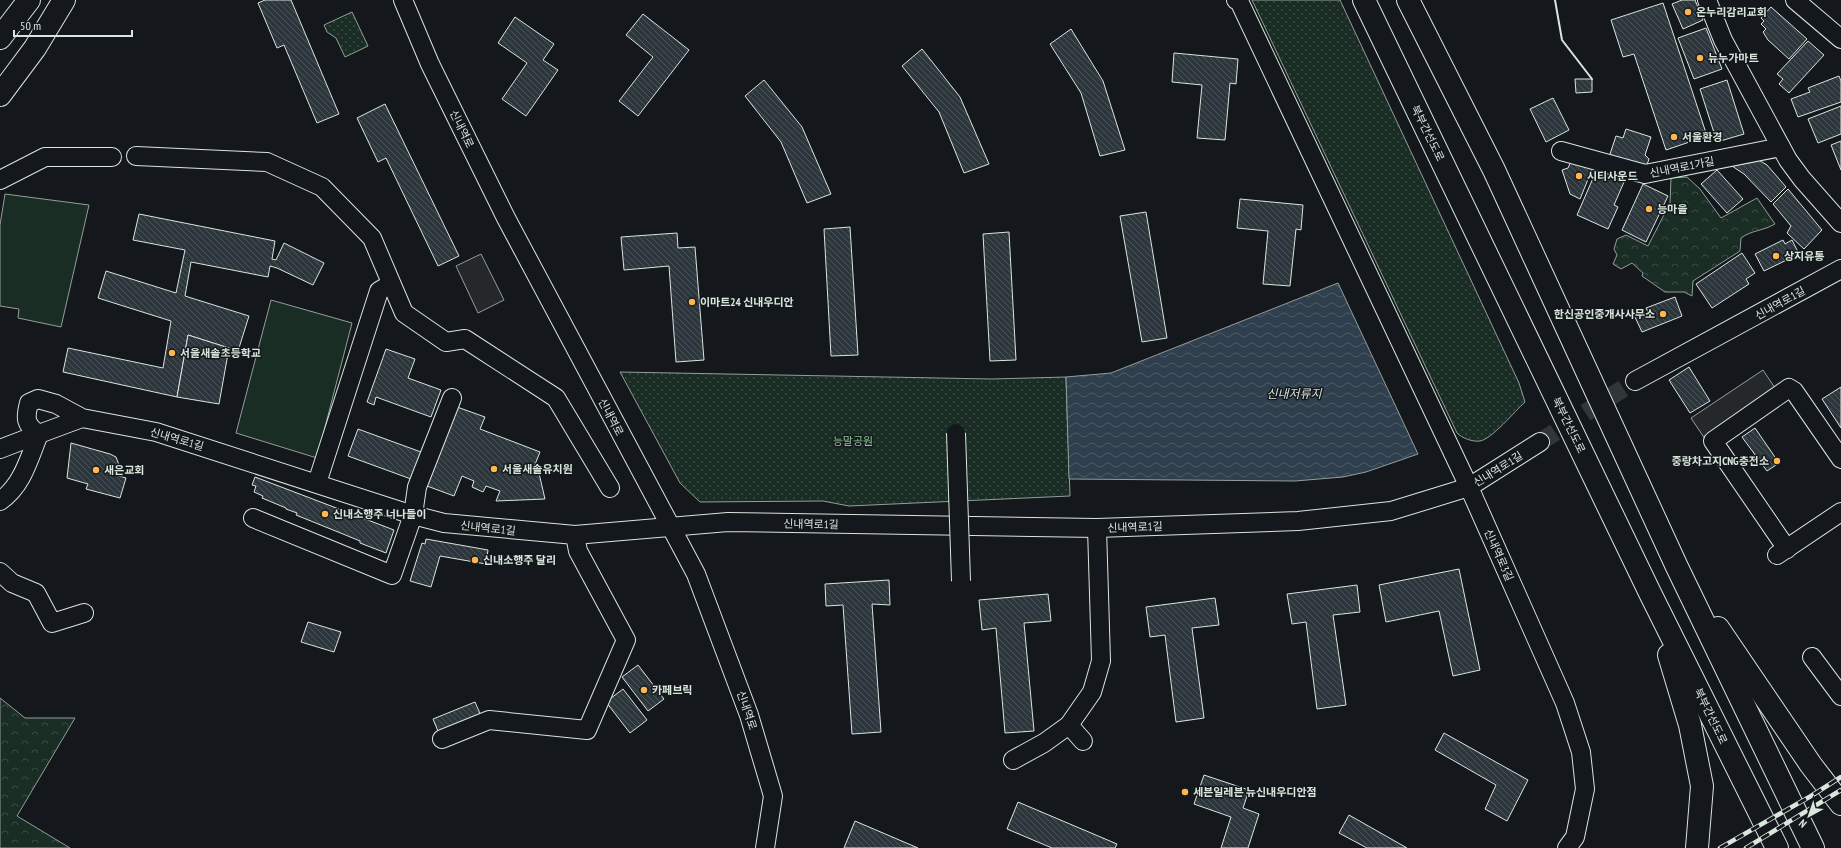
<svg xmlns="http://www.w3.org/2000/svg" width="1841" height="848" font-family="'PT Sans Narrow','Noto Sans KR',sans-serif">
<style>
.grass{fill:url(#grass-dots);stroke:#939e99}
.forest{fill:url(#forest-crowns);stroke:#939e99}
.pitch{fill:#1a2d24;stroke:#939e99}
.parking{fill:#24282b;stroke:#939e99}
.water{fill:url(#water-waves);stroke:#939e99}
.building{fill:url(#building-back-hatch);stroke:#d8e6dc}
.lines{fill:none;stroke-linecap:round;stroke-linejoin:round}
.minor-tunnel{stroke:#313739;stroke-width:18;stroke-dasharray:18 9;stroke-linecap:butt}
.minor-casing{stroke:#d8e6dc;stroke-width:20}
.highway-casing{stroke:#d8e6dc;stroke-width:24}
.minor{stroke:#14181c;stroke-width:18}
.highway{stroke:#14181c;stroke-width:22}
.rail-casing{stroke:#d8e6dc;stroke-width:4.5}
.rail{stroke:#14181c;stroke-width:3;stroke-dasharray:9;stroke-linecap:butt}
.minor-bridge-casing{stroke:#d8e6dc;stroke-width:20;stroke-linecap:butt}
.minor-bridge{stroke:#14181c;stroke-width:18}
.wall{stroke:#d8e6dc;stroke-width:2}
.poi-dot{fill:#ffb74d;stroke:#14181c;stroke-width:1.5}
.labels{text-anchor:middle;stroke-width:3;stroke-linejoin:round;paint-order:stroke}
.poi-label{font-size:11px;font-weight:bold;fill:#d8e6dc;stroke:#14181c;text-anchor:start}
.street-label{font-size:11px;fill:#d8e6dc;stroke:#14181c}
.park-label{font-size:11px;fill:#8ac095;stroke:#14181c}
.water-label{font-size:12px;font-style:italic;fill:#d8e6dc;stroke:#14181c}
</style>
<defs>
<pattern id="grass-dots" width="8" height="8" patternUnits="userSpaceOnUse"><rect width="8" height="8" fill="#1a2d24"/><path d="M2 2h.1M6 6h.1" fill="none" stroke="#3b4b43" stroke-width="1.8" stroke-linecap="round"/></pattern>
<pattern id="forest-crowns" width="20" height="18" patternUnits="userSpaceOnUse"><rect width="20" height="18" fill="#1a2d24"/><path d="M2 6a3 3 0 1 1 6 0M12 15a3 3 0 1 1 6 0" fill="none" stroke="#3b4b43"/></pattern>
<pattern id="water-waves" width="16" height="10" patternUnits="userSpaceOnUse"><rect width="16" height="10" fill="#2f3f4d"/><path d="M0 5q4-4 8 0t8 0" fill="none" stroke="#4c5b66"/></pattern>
<pattern id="building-back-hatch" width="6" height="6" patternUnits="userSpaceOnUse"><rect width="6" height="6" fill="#2c363c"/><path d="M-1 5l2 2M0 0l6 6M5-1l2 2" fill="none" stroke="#4a5358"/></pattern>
</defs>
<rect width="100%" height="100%" fill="#14181c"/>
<g class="grass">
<path d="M1252,0h88l179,383 6,19c-10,9 -33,37 -45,39 -8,1 -18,-3 -23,-8z"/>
<polygon points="352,12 368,46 345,57 336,38 327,32 324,25"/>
<polygon points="620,372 992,379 1066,377 1070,496 849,506 823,501 700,502 680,483"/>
</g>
<g class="forest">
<path d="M1687,177l13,12 21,29 36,-20 18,26c-12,7 -23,6 -34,14l-1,13 -47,30 -1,15 -8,-4h-19l-23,-16 1,-3 -11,-10 -11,6 -8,-5 4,-9 -3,-6 3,-10 9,-4 22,11 22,-43 1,-25z"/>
<polygon points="0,698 25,718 75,718 17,816 70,848 0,848"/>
</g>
<g class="pitch">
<polygon points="5,194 89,205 61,327 18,318 19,309 0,306 0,225"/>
<polygon points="271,300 352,323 317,458 236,433"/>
</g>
<g class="parking">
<polygon points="481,254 504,300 478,313 456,266"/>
<polygon points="1763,370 1777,391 1705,439 1691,418"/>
</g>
<polygon class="water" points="1338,283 1418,454 1366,472 1343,477 1295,481 1069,479 1066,377 1111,373"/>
<g class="building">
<polygon points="265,0 291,0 339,114 317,123 284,45 277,48 258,3"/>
<polygon points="1682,0 1695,0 1703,20 1683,29 1672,4"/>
<polygon points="1663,3 1707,136 1666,150 1634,54 1623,57 1611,20"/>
<polygon points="1771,7 1807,39 1789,59 1768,40 1763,32 1766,29 1761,24 1764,21 1761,18"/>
<polygon points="643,14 689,50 638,116 619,101 653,57 626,35"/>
<polygon points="515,17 554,44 543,60 558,70 526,116 502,99 527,63 498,43"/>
<polygon points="1706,28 1722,69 1694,79 1678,38"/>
<polygon points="1071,29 1103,81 1125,150 1100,156 1081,93 1050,44"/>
<polygon points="1808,41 1824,55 1789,93 1779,84 1783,79 1777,74"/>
<polygon points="922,49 960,97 989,164 964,173 939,112 902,66"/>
<polygon points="1174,53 1238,59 1236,84 1230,83 1225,140 1197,138 1202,85 1172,82"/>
<polygon points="1839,76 1841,81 1841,102 1798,117 1791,99 1810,92 1808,88"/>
<polygon points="1575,79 1592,79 1592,92 1576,93"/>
<polygon points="764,80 802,127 831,194 807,203 781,142 745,96"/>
<polygon points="1727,80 1744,134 1717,142 1700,89"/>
<polygon points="1553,98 1569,130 1546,142 1530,109"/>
<polygon points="385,104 459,256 438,266 386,158 378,162 357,118"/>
<polygon points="1841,106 1841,134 1818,143 1808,119"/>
<polygon points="1626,129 1651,137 1645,155 1649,159 1645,170 1609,157 1616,136 1623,138"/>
<polygon points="1841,141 1841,170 1831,145"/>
<polygon points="1752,156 1767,165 1786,187 1771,202 1744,174 1732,166"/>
<polygon points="1572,159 1593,167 1580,199 1570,194 1562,170 1568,168"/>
<polygon points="1597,169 1624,182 1614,205 1618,207 1608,229 1577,215"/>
<polygon points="1717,170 1743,199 1727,213 1701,184"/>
<polygon points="1643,184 1668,196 1646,242 1622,230"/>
<polygon points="1788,189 1822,230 1804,249 1787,233 1791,226 1773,204"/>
<polygon points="1240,199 1303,205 1301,230 1296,229 1290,286 1263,284 1268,231 1237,228"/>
<polygon points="1146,212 1167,338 1142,342 1120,216"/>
<polygon points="139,214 275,241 272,259 276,260 284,243 324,263 313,285 277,268 270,266 268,277 191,262 185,296 249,316 238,351 188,335 177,397 63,372 68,348 163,368 171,321 98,298 106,271 176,293 185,250 133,240"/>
<polygon points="850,227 858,355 831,356 824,229"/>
<polygon points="1009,232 1016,360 990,361 983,234"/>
<polygon points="677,233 678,248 695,247 704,360 676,362 669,266 624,270 621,237"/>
<polygon points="1783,240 1785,244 1792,240 1799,254 1764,271 1755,254"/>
<polygon points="1742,253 1755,273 1746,279 1749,284 1712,308 1696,284"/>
<polygon points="1675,297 1682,316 1642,332 1635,317 1648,312 1646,308"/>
<polygon points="188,335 229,348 219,404 177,397"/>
<polygon points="386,349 415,359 408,378 441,390 431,417 376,397 374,405 367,402"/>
<polygon points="1689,367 1710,401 1690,413 1669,380"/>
<polygon points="1841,387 1841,428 1822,399"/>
<polygon points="457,407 485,417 480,429 540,452 534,467 538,469 545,499 496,501 500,491 486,486 483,492 472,487 474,481 462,476 454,496 427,486"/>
<polygon points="1755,428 1779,463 1767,471 1742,437"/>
<polygon points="358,429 421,452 411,479 348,456"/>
<polygon points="71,443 110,454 116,457 119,465 116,475 126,478 120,498 86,489 88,484 67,478"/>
<polygon points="255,477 394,530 386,553 360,543 360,541 343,534 296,515 297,513 286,509 286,508 262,498 263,496 254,492 256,486 252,485"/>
<polygon points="426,539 488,550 486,564 440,556 431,587 410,581 422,543 425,544"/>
<polygon points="1459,569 1480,670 1453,676 1439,611 1386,622 1379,585"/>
<polygon points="889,580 890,605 872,604 881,732 852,734 843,605 826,606 825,584"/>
<polygon points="1357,585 1360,612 1333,615 1346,705 1317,709 1306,622 1292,624 1287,594"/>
<polygon points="1048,594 1051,621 1024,623 1034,731 1005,733 996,628 982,630 979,600"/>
<polygon points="1215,598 1219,625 1192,628 1204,718 1176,722 1165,635 1150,637 1146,607"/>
<polygon points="308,622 341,632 334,652 301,642"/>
<polygon points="638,665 664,699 648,711 622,677"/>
<polygon points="623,689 647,720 630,733 606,702"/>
<polygon points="475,702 482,718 440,736 433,719"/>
<polygon points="1444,733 1528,780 1507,821 1485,809 1496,785 1435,750"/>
<polygon points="1204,775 1249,790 1243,808 1259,814 1248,848 1221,848 1231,817 1194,804"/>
<polygon points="1018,802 1117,844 1115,848 1052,848 1007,829"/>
<polygon points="1349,815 1407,848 1367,848 1339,833"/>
<polygon points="855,821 918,848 844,848"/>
</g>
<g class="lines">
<polyline class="minor-tunnel" points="1540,442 1635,381"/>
<g class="minor-casing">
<g id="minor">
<polyline points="403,0 430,64 506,218 696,574 749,715 773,796 765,848"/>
<polyline points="1236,0 1239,1 1469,487 1565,703 1581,752 1585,789 1575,837 1567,848"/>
<polyline points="1707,0 1723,40 1788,160 1802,179 1841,223"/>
<polyline points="1795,0 1841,39"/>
<polyline points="1561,151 1645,174 1781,147"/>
<polyline points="136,156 267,162 322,187 372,238 404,313 446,342 465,339 556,398 610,488"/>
<polyline points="0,180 45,157 112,157"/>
<polyline points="1635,381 1841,269"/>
<path d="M82,418l-43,16c-14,-9 -14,-16 -10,-31l9,-4 18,5 26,14 74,14 257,83 31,8 131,12 153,-13 369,6 201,-7 93,-10 78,-24 71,-45"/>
<polyline points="0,449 39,434"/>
<polyline points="317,483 379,291 391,284"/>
<path d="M0,501c23,-16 29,-43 39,-67"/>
<polyline points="253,518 392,575 413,515 417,487 452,398"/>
<polyline points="1787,549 1713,441 1789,388 1794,391 1841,459"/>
<polyline points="1777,555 1841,512"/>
<polyline points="0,572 12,583 36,593 52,623 84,613"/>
<polyline points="1812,657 1841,696"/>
<polyline points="1069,725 1083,741"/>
<polyline points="442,739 489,720 587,730 626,640 578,551 575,535"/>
<polyline points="1013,760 1044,743 1069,725 1092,692 1101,661 1097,528"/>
</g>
</g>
<g class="highway-casing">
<g id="highway">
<polyline points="1364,0 1650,593 1777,848"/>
<polyline points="1408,0 1494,170 1677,567 1813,848"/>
<polyline points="0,38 29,0"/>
<polyline points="0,95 35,48 64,0"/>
<polyline points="1718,628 1811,765 1841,804"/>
<polyline points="1669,655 1690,725 1702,786 1697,848"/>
</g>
</g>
<use href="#minor" class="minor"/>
<use href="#highway" class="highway"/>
<g class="rail-casing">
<g id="rail">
<polyline points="1720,848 1811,796 1841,777"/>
<polyline points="1746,848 1841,790"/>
</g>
</g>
<use href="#rail" class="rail"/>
<g class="minor-bridge-casing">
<polyline id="minor-bridge" points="956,433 961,581"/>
</g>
<use href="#minor-bridge" class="minor-bridge"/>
<polyline class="wall" points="1555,0 1562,40 1592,79"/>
</g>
<g class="poi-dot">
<circle cx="1688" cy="12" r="4"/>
<circle cx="1700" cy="58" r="4"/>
<circle cx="1674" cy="137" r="4"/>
<circle cx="1579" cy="176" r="4"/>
<circle cx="1649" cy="209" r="4"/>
<circle cx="1776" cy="256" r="4"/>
<circle cx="692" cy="302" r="4"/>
<circle cx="1663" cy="314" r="4"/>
<circle cx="172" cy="353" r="4"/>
<circle cx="1777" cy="461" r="4"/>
<circle cx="494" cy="469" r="4"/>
<circle cx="96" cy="470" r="4"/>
<circle cx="325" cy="514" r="4"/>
<circle cx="475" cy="560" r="4"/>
<circle cx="644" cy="690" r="4"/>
<circle cx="1185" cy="792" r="4"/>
</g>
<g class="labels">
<g class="poi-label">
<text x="1696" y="16">온누리감리교회</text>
<text x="1708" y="62">뉴누가마트</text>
<text x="1682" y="141">서울환경</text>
<text x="1587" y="180">시티사운드</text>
<text x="1657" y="213">능마을</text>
<text x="1784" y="260">상지유통</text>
<text x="700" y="306">이마트24 신내우디안</text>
<text x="1655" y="318" text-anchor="end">한신공인중개사사무소</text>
<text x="180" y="357">서울새솔초등학교</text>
<text x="1769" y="465" text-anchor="end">중랑차고지CNG충전소</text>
<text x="502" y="473">서울새솔유치원</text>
<text x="104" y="474">새은교회</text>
<text x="333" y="518">신내소행주 너나들이</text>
<text x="483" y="564">신내소행주 달리</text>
<text x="652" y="694">카페브릭</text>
<text x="1193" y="796">세븐일레븐 뉴신내우디안점</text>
</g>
<g class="street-label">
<text transform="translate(462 129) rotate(64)" y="4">신내역로</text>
<text transform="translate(1428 133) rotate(64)" y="4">북부간선도로</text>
<text transform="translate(1682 167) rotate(-11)" y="4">신내역로1가길</text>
<text transform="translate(1780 303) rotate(-29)" y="4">신내역로1길</text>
<text transform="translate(611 417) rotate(62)" y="4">신내역로</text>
<text transform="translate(1569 425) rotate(64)" y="4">북부간선도로</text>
<text transform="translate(177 439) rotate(16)" y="4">신내역로1길</text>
<text transform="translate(1498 469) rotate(-32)" y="4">신내역로1길</text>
<text transform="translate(811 524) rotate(1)" y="4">신내역로1길</text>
<text transform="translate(1135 527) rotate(-2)" y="4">신내역로1길</text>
<text transform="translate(488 528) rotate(6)" y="4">신내역로1길</text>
<text transform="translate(1499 555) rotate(66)" y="4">신내역로3길</text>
<text transform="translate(747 710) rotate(71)" y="4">신내역로</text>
<text transform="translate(1711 716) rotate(64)" y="4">북부간선도로</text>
</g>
<g class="park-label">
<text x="853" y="445">능말공원</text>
</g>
<g class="water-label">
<text x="1294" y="398">신내저류지</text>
</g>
</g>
<g transform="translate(1809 816) rotate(220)" stroke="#14181c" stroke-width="3" paint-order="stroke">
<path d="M0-3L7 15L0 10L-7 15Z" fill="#d8e6dc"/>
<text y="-6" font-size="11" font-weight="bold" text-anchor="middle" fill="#d8e6dc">N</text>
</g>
<path d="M14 30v6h118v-6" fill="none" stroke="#d8e6dc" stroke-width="2"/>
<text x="20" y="30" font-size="12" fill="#d8e6dc" stroke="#14181c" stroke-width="3" paint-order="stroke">50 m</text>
</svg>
